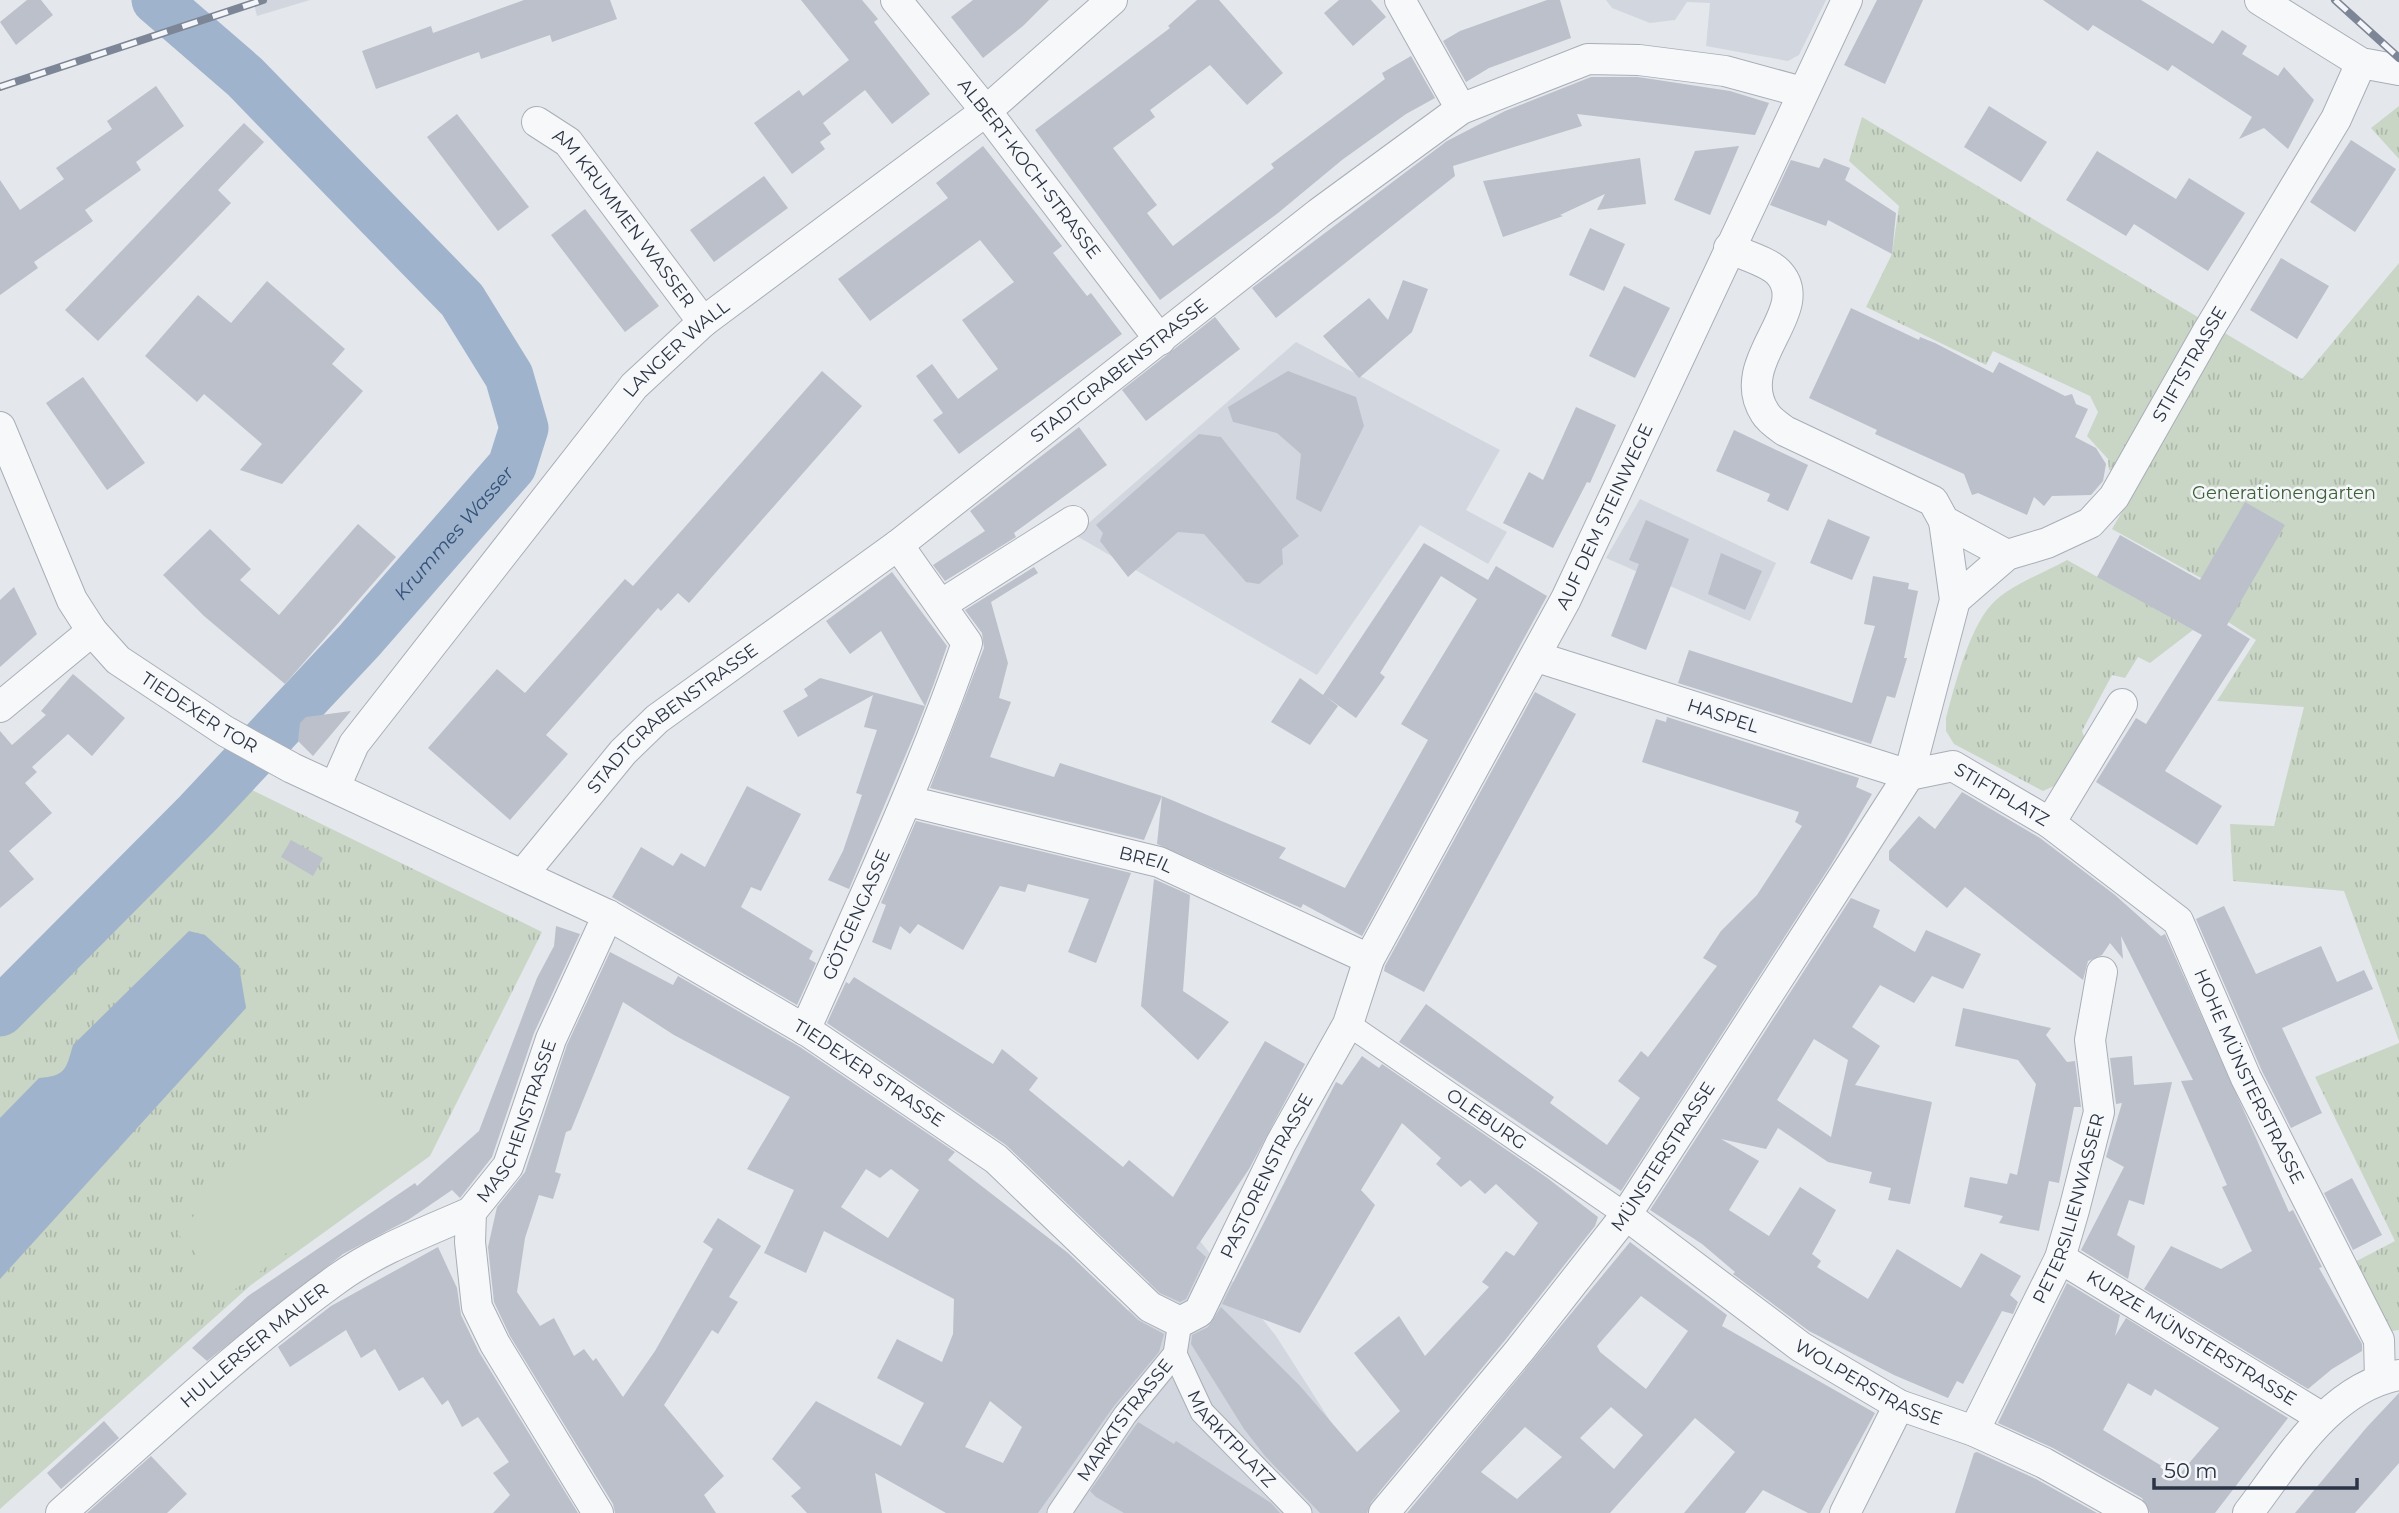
<svg xmlns="http://www.w3.org/2000/svg" width="2399" height="1513" font-family="Montserrat,sans-serif">
<style>
.built{fill:#d2d6de}
.park{fill:url(#park-tufts)}
.pitch{fill:#c9d6c5}
.water{fill:#9fb4cc}
.lines{fill:none;stroke-linecap:round;stroke-linejoin:round}
.river{stroke:#9fb4cc;stroke-width:49}
.building{fill:#bbc0ca;fill-rule:evenodd}
.pedestrian-casing{stroke:#a9aeb7;stroke-width:25}
.minor-casing{stroke:#a9aeb7;stroke-width:32}
.pedestrian{stroke:#f7f8fa;stroke-width:23}
.minor{stroke:#f7f8fa;stroke-width:30}
.rail-casing{stroke:#7d8696;stroke-width:8}
.rail{stroke:#f4f6f9;stroke-width:5;stroke-dasharray:16;stroke-linecap:butt}
.labels{text-anchor:middle;stroke-width:5;stroke-linejoin:round;paint-order:stroke}
.street-label{font-size:18px;fill:#2b3445;stroke:#f4f6f9}
.park-label{font-size:18px;fill:#3f6138;stroke:#f4f6f9}
.water-label{font-size:19px;font-style:italic;fill:#34527a;stroke:#f4f6f9}
</style>
<defs>
<pattern id="park-tufts" width="24" height="20" patternUnits="userSpaceOnUse" patternTransform="scale(1.75)"><rect width="24" height="20" fill="#c9d6c5"/><path d="M3 7l-1-3M5 7V3M7 7l1-3M15 17l-1-3M17 17v-4M19 17l1-3" fill="none" stroke="#adb8ab"/></pattern>
</defs>
<rect width="100%" height="100%" fill="#e4e7ec"/>
<g class="built">
<polygon points="253,0 310,0 257,16"/>
<polygon points="1606,0 1826,0 1799,55 1788,61 1706,46 1710,3 1687,2 1675,20 1650,23 1612,8"/>
<polygon points="1296,342 1500,450 1466,510 1507,532 1488,564 1420,525 1317,675 1075,535"/>
<polygon points="1640,499 1776,563 1750,621 1606,558"/>
<polygon points="1192,1231 1276,1336 1389,1513 994,1513 1138,1296"/>
</g>
<g class="park">
<polygon points="2399,106 2399,159 2371,128"/>
<polygon points="1862,117 2302,379 2399,263 2399,1041 2344,891 2233,881 2230,824 2274,826 2304,707 2217,701 2256,640 2208,609 2219,588 2112,529 2143,476 2109,470 2108,459 2087,436 2098,412 2090,396 1993,351 1986,365 1866,307 1892,254 1899,206 1849,161"/>
<path d="M2067,560l126,70 -43,33 -12,-6 -13,21 -13,-3 -30,56 5,14 -31,40 -13,6 -89,-47 -8,-13v-13c9,-33 24,-95 50,-118 19,-17 48,-27 71,-40z"/>
<polygon points="213,771 542,932 430,1156 251,1285 0,1509 0,988"/>
<polygon points="2399,1043 2399,1330 2392,1331 2351,1264 2395,1241 2315,1077"/>
</g>
<polygon class="pitch" points="338,1069 425,1155 231,1292 177,1233"/>
<path class="water" d="M189,931l16,4 34,31 7,42 -246,271v-161l39,-40c27,-2 27,-9 34,-33z"/>
<g class="lines">
<path class="river" id="s1" d="M0,1012l198,-199 161,-172 153,-175 12,-38 -15,-52 -47,-76 -217,-223 -89,-77"/>
</g>
<g class="building">
<polygon points="27,0 41,0 53,15 16,45 0,22"/>
<polygon points="524,0 610,0 617,19 552,42 550,35 481,59 479,52 376,89 362,51 431,26 433,33"/>
<polygon points="801,0 862,0 878,19 874,22 930,94 892,124 865,90 823,123 831,134 820,142 825,149 792,174 754,123 799,90 803,96 849,60"/>
<polygon points="973,0 1049,0 1023,26 983,58 951,17"/>
<polygon points="1197,0 1219,0 1283,73 1247,105 1210,65 1150,110 1155,117 1113,148 1157,205 1147,213 1173,246 1274,168 1271,164 1385,79 1382,73 1411,56 1435,98 1406,114 1342,160 1278,213 1160,300 1035,130 1170,28 1168,26"/>
<polygon points="1339,0 1371,0 1386,17 1353,46 1324,13"/>
<polygon points="1547,0 1560,0 1571,38 1489,68 1466,82 1443,41 1460,31"/>
<polygon points="1877,0 1923,0 1885,84 1844,65"/>
<polygon points="2043,0 2141,0 2213,44 2222,30 2247,46 2242,54 2278,76 2284,67 2314,100 2288,149 2264,128 2239,139 2252,117 2172,65 2168,71 2093,25 2088,31"/>
<polygon points="1591,77 1638,77 1730,91 1769,103 1755,135 1577,114 1582,126 1453,166 1455,176 1276,318 1252,288 1447,141 1505,111"/>
<polygon points="156,86 184,126 136,162 141,170 85,210 93,221 34,262 38,268 0,295 0,180 20,210 64,179 56,168 112,129 107,121"/>
<polygon points="1989,106 2047,142 2021,182 1964,147"/>
<polygon points="457,114 529,207 498,231 427,137"/>
<polygon points="244,123 264,142 218,190 231,203 98,341 65,310"/>
<polygon points="2351,140 2396,169 2355,232 2310,202"/>
<polygon points="983,146 1062,246 1053,253 1087,296 1091,293 1122,334 959,454 933,420 943,413 916,376 932,364 958,399 998,369 962,320 1014,282 980,240 870,321 838,279 948,198 936,183"/>
<polygon points="1739,146 1710,215 1674,200 1695,151"/>
<polygon points="2097,151 2176,199 2189,178 2245,213 2208,271 2134,224 2126,236 2066,200"/>
<polygon points="1640,158 1646,204 1597,210 1605,194 1560,215 1563,216 1503,237 1483,181"/>
<polygon points="1824,158 1850,168 1845,180 1896,213 1892,254 1828,220 1826,226 1770,205 1791,160 1819,168"/>
<polygon points="764,176 788,208 714,262 690,230"/>
<polygon points="585,209 659,306 625,332 551,235"/>
<polygon points="1590,228 1625,244 1604,291 1569,275"/>
<polygon points="2281,258 2329,286 2297,339 2250,310"/>
<polygon points="1403,280 1428,289 1412,332 1359,378 1323,336 1369,298 1388,320"/>
<polygon points="267,281 345,349 332,364 363,391 282,484 240,470 262,444 204,394 197,402 145,356 198,295 231,323"/>
<polygon points="1624,286 1670,308 1635,378 1589,356"/>
<polygon points="1851,308 1919,340 1920,337 1935,343 1993,373 1999,362 2065,396 2072,394 2076,404 2088,409 2075,437 2096,448 2106,464 2103,481 2091,495 2052,496 2044,506 2034,497 2027,515 1978,493 1972,495 1964,474 1875,434 1877,430 1809,398"/>
<polygon points="1215,317 1240,349 1146,421 1122,390"/>
<polygon points="822,371 862,406 689,603 678,593 661,611 658,608 546,735 568,754 510,820 428,748 497,669 525,693 625,579 633,586"/>
<polygon points="1288,371 1356,397 1364,426 1321,512 1296,499 1301,454 1277,433 1233,422 1228,407"/>
<polygon points="83,377 145,463 107,490 46,403"/>
<polygon points="1576,407 1616,425 1590,483 1587,482 1553,548 1503,523 1529,472 1543,480"/>
<polygon points="1079,427 1107,465 1014,533 1016,537 945,581 933,565 985,531 970,511"/>
<polygon points="1734,430 1808,465 1788,511 1767,501 1770,494 1716,471"/>
<polygon points="1199,434 1221,437 1299,536 1282,549 1283,564 1259,584 1246,582 1204,534 1178,532 1128,577 1100,541 1103,533 1096,525"/>
<polygon points="2245,502 2285,525 2227,625 2250,639 2165,771 2222,806 2197,845 2096,782 2136,718 2146,724 2202,635 2097,577 2120,535 2200,580"/>
<polygon points="1828,519 1870,537 1852,580 1810,563"/>
<polygon points="1646,520 1689,539 1646,650 1611,636 1639,564 1629,560"/>
<polygon points="358,524 396,557 285,684 204,616 163,575 210,529 251,569 240,580 279,615"/>
<polygon points="1424,543 1488,580 1496,566 1547,596 1362,936 1303,904 1301,908 1157,844 1162,796 1286,848 1279,858 1345,888 1428,740 1401,724 1477,599 1441,576 1380,673 1385,677 1356,718 1325,696 1338,706 1310,745 1271,722 1300,678 1323,695"/>
<polygon points="1721,553 1762,571 1745,610 1708,594"/>
<polygon points="1034,567 1038,573 991,602 1008,663 999,698 1011,702 990,757 1054,777 1060,763 1162,796 1144,840 930,788 984,648 982,633 965,610"/>
<polygon points="892,572 947,646 933,686 914,735 849,889 828,880 843,851 862,795 856,793 877,730 864,727 873,695 798,737 783,711 808,696 804,689 820,678 925,706 881,631 850,654 826,621"/>
<polygon points="1873,576 1909,583 1908,589 1918,591 1904,658 1907,658 1895,698 1887,696 1871,744 1678,683 1689,650 1852,703 1875,626 1864,624"/>
<polygon points="14,587 37,634 0,667 0,600"/>
<polygon points="73,674 125,718 92,756 68,734 32,767 37,772 25,783 52,813 9,851 34,879 0,908 0,731 12,745 46,715 41,711"/>
<polygon points="1535,692 1576,714 1424,992 1384,971 1385,966"/>
<polygon points="351,711 313,756 298,741 300,723 306,717"/>
<polygon points="1667,717 1859,778 1856,787 1872,794 1832,863 1621,1191 1399,1042 1426,1004 1554,1097 1550,1103 1607,1145 1640,1098 1618,1081 1641,1051 1648,1057 1717,966 1703,958 1721,931 1757,895 1802,826 1795,822 1799,812 1642,762 1656,719 1666,722"/>
<polygon points="747,786 801,814 761,891 751,887 741,907 813,951 809,959 816,963 797,1005 612,897 641,847 673,866 681,853 705,867"/>
<polygon points="1962,792 2040,838 2115,895 2161,936 2165,934 2289,1212 2293,1210 2322,1267 2319,1268 2362,1344 2362,1351 2332,1369 2308,1389 2144,1289 2171,1246 2221,1269 2252,1251 2222,1187 2227,1185 2181,1081 2193,1080 2121,936 2123,959 2110,943 2102,955 2088,961 2083,980 1965,887 1947,908 1889,860 1889,851 1919,816 1935,829"/>
<polygon points="916,821 1131,873 1096,963 1068,952 1089,899 1028,884 1025,892 1000,886 963,950 918,924 910,934 900,926 891,950 872,942 886,905 881,903"/>
<polygon points="291,840 323,858 313,876 281,857"/>
<polygon points="1154,879 1190,895 1183,991 1229,1022 1198,1060 1141,1006"/>
<path d="M1851,898l29,12 -7,17 42,25 11,-22 55,24 -18,35 -31,-13 -18,27 -34,-18 -28,42 28,19 -25,39 77,17 -22,102 -22,-4 3,-12 -22,-5 3,-11 -44,-10 -50,-34 -12,21 -45,-10 38,22 -30,49 40,26 31,-49 36,23 -24,44 9,7 -4,6 51,32 29,-50 64,39 20,-35 40,23 -11,19 8,7 -5,12 -11,-3 -39,73 -6,-3 -9,17 -54,-23 -85,-44 -76,-57 2,-2 -33,-28 -52,-34zM1814,1039l34,21 -17,77 -54,-37z"/>
<polygon points="2224,906 2256,974 2321,946 2337,982 2364,970 2373,989 2282,1028 2322,1113 2291,1128 2262,1071 2196,919"/>
<polygon points="556,926 580,934 534,1033 492,1157 460,1198 452,1190 408,1220 343,1254 207,1361 192,1348 248,1296 415,1183 417,1186 479,1131 537,978 554,946"/>
<path d="M610,952l63,33 5,-9 122,71 155,105 -7,8 120,93 70,67 26,14 -5,18 -45,54 -76,107h-92l-71,-40 7,40h-75l-16,-17 10,-8 -29,-29 44,-58 85,45 23,-43 -47,-25 20,-39 45,23 11,-28 1,-35 -130,-68 -18,42 -42,-20 30,-63 -47,-21 43,-72 -116,-62 -51,-33 -52,128 -5,2 -11,40 6,2 -8,25 -14,-4 -14,43 -8,54 23,34 14,-8 20,38 10,-7 9,12 3,-3 27,39 32,-46 58,-102 -10,-7 15,-24 43,28 -32,51 9,5 -20,32 -6,-4 -48,75 60,71 -20,19 12,18h-101l-2,-9 -103,-168 -16,-34 -6,-55 9,-40 28,-35 42,-127zM866,1169l14,9 11,-9 28,21 -31,48 -47,-31zM990,1401l32,26 -19,36 -38,-16z"/>
<polygon points="854,977 993,1064 1002,1049 1038,1078 1029,1090 1123,1167 1129,1160 1173,1197 1265,1041 1305,1064 1249,1169 1196,1248 1206,1257 1186,1299 1180,1302 1160,1293 1006,1145 827,1023 846,982 849,984"/>
<polygon points="1963,1008 2051,1028 2046,1035 2067,1062 2075,1061 2081,1107 2074,1107 2059,1183 2049,1181 2039,1231 1999,1223 2003,1216 1964,1207 1970,1177 2007,1184 2010,1173 2017,1175 2036,1084 2018,1060 1955,1046"/>
<polygon points="1362,1056 1379,1068 1382,1064 1546,1177 1598,1217 1595,1226 1506,1339 1371,1502 1367,1513 1320,1513 1265,1456 1244,1429 1191,1344 1192,1335 1208,1327 1221,1307 1300,1386 1357,1452 1400,1411 1354,1353 1399,1316 1425,1356 1489,1287 1482,1282 1506,1251 1514,1256 1538,1223 1496,1184 1485,1194 1470,1180 1461,1187 1436,1164 1441,1158 1402,1123 1361,1190 1375,1205 1300,1333 1222,1304 1336,1082 1342,1085"/>
<polygon points="2132,1056 2134,1085 2172,1082 2144,1205 2129,1200 2117,1235 2135,1246 2128,1279 2081,1250 2124,1167 2106,1157 2122,1103 2116,1104 2110,1058"/>
<polygon points="2352,1178 2382,1235 2353,1250 2324,1193"/>
<path d="M1630,1242l97,73 -5,11 153,87 -55,100h-12l-45,-23 -18,23h-61l51,-61 -40,-34 -85,95h-203zM1641,1296l47,35 -42,58 -46,-37 -3,-6zM1611,1407l32,28 -29,34 -34,-31zM1525,1427l37,30 -45,42 -36,-27z"/>
<polygon points="438,1247 457,1288 461,1315 479,1352 578,1513 493,1513 510,1495 493,1473 509,1462 478,1417 462,1427 448,1400 442,1405 423,1377 399,1391 375,1349 361,1358 346,1330 290,1367 278,1347 331,1306"/>
<path d="M2067,1283l53,32 -5,21 11,-18 162,100 -73,95h-65l-8,-15 -89,-50 -55,-25zM2128,1383l23,13 4,-7 64,39 -41,48 -75,-46z"/>
<polygon points="2399,1393 2399,1463 2355,1513 2295,1513 2367,1427"/>
<polygon points="104,1421 119,1438 61,1489 47,1473"/>
<polygon points="1138,1422 1174,1444 1176,1441 1271,1503 1280,1513 1124,1513 1096,1497 1090,1491"/>
<polygon points="1977,1452 2036,1479 2097,1513 1955,1513 1974,1453"/>
<polygon points="151,1456 187,1494 167,1513 87,1513"/>
</g>
<g class="lines">
<g class="pedestrian-casing">
<g id="pedestrian">
<path id="s2" d="M1348,1024l278,191"/>
<path id="s3" d="M1175,1354l27,58 98,101"/>
<path id="s4" d="M1059,1513l66,-98 50,-61 5,-32"/>
</g>
</g>
<g class="minor-casing">
<g id="minor">
<path id="s5" d="M896,0l90,111 174,229"/>
<polyline points="1400,0 1461,109"/>
<polyline points="2260,0 2361,63 2399,70"/>
<path id="s6" d="M537,122l31,20 135,180"/>
<path d="M1729,248c14,7 38,13 49,24 37,38 -47,89 -13,141 4,7 13,13 20,18l148,70 11,20 63,34"/>
<path id="s7" d="M0,427l72,173 20,31 26,29 107,71 67,37 316,147 201,117 187,127 154,148 30,15 19,-10 82,-169 67,-119 21,-65 197,-360 281,-599"/>
<path id="s8" d="M1944,521l11,79 -46,175 44,-9 97,57 72,-119"/>
<path id="s9" d="M1955,600l52,-45 40,-12 43,-20 24,-26 94,-166 128,-212 25,-56"/>
<polyline points="942,604 1073,521"/>
<polyline points="0,707 92,631"/>
<path id="s10" d="M335,787l19,-43 280,-358 69,-64 283,-211 126,-111"/>
<path id="s11" d="M908,801l251,61 210,97"/>
<path id="s12" d="M2050,823l128,98 68,157 133,262 1,39"/>
<path id="s13" d="M523,874l100,-122 34,-33 241,-174 421,-332 142,-104 127,-50 51,1 86,11 77,21"/>
<path id="s14" d="M805,1030c57,-128 116,-254 162,-387l-69,-98"/>
<path id="s15" d="M1626,1215l175,132 98,58 75,26 70,32 89,50"/>
<path id="s16" d="M2060,1258l261,159"/>
<path id="s17" d="M1974,1431l86,-173 14,-48 25,-98 -9,-72 12,-68"/>
<path id="s18" d="M61,1513c90,-79 179,-164 276,-234 40,-29 89,-47 134,-67"/>
<path id="s19" d="M598,1513l-103,-169 -18,-37 -7,-65 1,-30 37,-46 43,-127 57,-124"/>
<path id="s20" d="M1384,1513l136,-163 106,-135 283,-440 -372,-118"/>
<polyline points="1845,1513 1899,1405"/>
<path d="M2248,1513c40,-52 81,-125 151,-138"/>
</g>
</g>
<use href="#pedestrian" class="pedestrian"/>
<use href="#minor" class="minor"/>
<g class="rail-casing">
<g id="rail">
<polyline points="2335,0 2399,58"/>
<polyline points="0,87 263,0"/>
</g>
</g>
<use href="#rail" class="rail"/>
</g>
<g class="labels">
<g class="street-label">
<text dy="6" stroke="none"><textPath href="#s5" startOffset="215">ALBERT-KOCH-STRASSE</textPath></text>
<text dy="6" stroke="none"><textPath href="#s6" startOffset="131">AM KRUMMEN WASSER</textPath></text>
<text dy="6" stroke="none"><textPath href="#s10" startOffset="558">LANGER WALL</textPath></text>
<text dy="6" stroke="none"><textPath href="#s9" startOffset="346">STIFTSTRASSE</textPath></text>
<text dy="6" stroke="none"><textPath href="#s13" startOffset="784">STADTGRABENSTRASSE</textPath></text>
<text dy="6" stroke="none"><textPath href="#s7" startOffset="2438">AUF DEM STEINWEGE</textPath></text>
<text dy="6" stroke="none"><textPath href="#s7" startOffset="360">TIEDEXER TOR</textPath></text>
<text transform="translate(1723 716) rotate(18)" y="6">HASPEL</text>
<text dy="6" stroke="none"><textPath href="#s13" startOffset="217">STADTGRABENSTRASSE</textPath></text>
<text dy="6" stroke="none"><textPath href="#s8" startOffset="362">STIFTPLATZ</textPath></text>
<text dy="6" stroke="none"><textPath href="#s11" startOffset="245">BREIL</textPath></text>
<text dy="6" stroke="none"><textPath href="#s14" startOffset="126">GÖTGENGASSE</textPath></text>
<text dy="6" stroke="none"><textPath href="#s7" startOffset="1122">TIEDEXER STRASSE</textPath></text>
<text dy="6" stroke="none"><textPath href="#s12" startOffset="332">HOHE MÜNSTERSTRASSE</textPath></text>
<text dy="6" stroke="none"><textPath href="#s2" startOffset="168">OLEBURG</textPath></text>
<text dy="6" stroke="none"><textPath href="#s19" startOffset="438">MASCHENSTRASSE</textPath></text>
<text dy="6" stroke="none"><textPath href="#s20" startOffset="453">MÜNSTERSTRASSE</textPath></text>
<text dy="6" stroke="none"><textPath href="#s7" startOffset="1696">PASTORENSTRASSE</textPath></text>
<text dy="6" stroke="none"><textPath href="#s17" startOffset="243">PETERSILIENWASSER</textPath></text>
<text dy="6" stroke="none"><textPath href="#s16" startOffset="154">KURZE MÜNSTERSTRASSE</textPath></text>
<text dy="6" stroke="none"><textPath href="#s18" startOffset="256">HULLERSER MAUER</textPath></text>
<text dy="6" stroke="none"><textPath href="#s15" startOffset="296">WOLPERSTRASSE</textPath></text>
<text dy="6" stroke="none"><textPath href="#s4" startOffset="114">MARKTSTRASSE</textPath></text>
<text dy="6" stroke="none"><textPath href="#s3" startOffset="103">MARKTPLATZ</textPath></text>
</g>
<g class="park-label">
<text x="2284" y="499">Generationengarten</text>
</g>
<g class="water-label">
<text dy="7" stroke="none"><textPath href="#s1" startOffset="660">Krummes Wasser</textPath></text>
</g>
</g>
<path d="M2154 1478v10h203v-10" fill="none" stroke="#2b3445" stroke-width="3.5"/>
<text x="2164" y="1478" font-size="21" fill="#2b3445" stroke="#f4f6f9" stroke-width="5" paint-order="stroke">50 m</text>
</svg>
